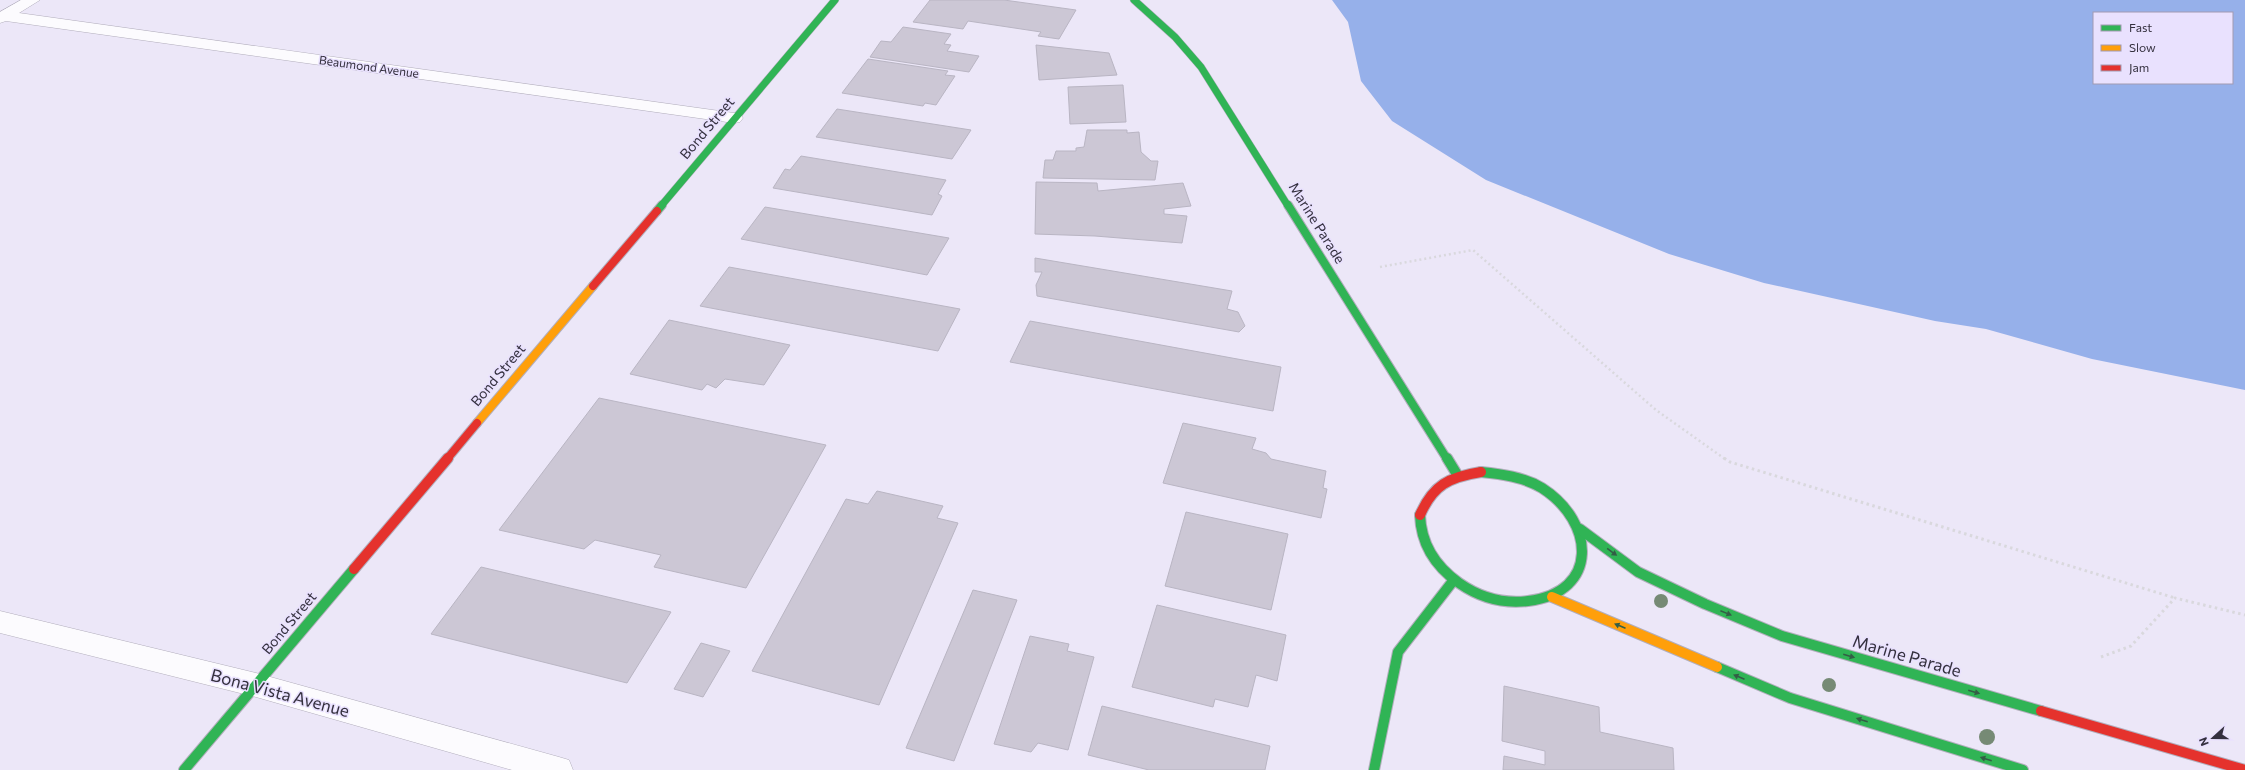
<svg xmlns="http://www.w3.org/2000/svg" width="2245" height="770" font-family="Commissioner,sans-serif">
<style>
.water{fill:#96b0ea;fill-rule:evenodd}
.building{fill:#ccc7d5;stroke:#b9b5c3}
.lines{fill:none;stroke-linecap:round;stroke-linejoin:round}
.street-casing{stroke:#b2aebc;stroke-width:1}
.fast-far2-casing{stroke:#b2aebc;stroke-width:8}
.fast-far1-casing{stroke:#b2aebc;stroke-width:10}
.fast-casing{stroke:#b2aebc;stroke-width:12}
.slow-far1-casing{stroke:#b2aebc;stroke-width:10}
.slow-casing{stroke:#b2aebc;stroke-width:12}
.jam-far1-casing{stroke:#b2aebc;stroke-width:10}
.jam-casing{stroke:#b2aebc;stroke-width:12}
.path-far1{stroke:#d9d8dd;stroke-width:2.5;stroke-dasharray:2 3;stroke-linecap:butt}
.path{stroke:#d9d8dd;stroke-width:3;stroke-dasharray:2.5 3.5;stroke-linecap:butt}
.street{fill:#fcfbfe;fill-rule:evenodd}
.fast-far2{stroke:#30b455;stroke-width:7}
.fast-far1{stroke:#30b455;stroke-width:8}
.fast{stroke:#30b455;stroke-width:10}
.slow-far1{stroke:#ff9f0a;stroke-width:8}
.slow{stroke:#ff9f0a;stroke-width:10}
.jam-far1{stroke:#e5322d;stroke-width:8}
.jam{stroke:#e5322d;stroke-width:10}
.tree{fill:#768a75}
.oneway{fill:#335e46}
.labels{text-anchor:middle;stroke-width:3;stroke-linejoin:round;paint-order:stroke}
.far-street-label{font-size:12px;fill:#34303e;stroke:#e9e1fe}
.street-label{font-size:14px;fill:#34303e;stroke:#e9e1fe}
.near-street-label{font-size:17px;fill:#34303e;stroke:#e9e1fe}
</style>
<rect width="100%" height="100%" fill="#ece7f8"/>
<path class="water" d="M1332,0h913v390l-153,-31 -106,-30 -51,-8 -171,-38 -95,-29 -183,-74 -94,-59 -31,-40 -13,-59zM2094,13h138v70h-138z"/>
<g class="building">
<polygon points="930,0 1004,0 1076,10 1059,39 1038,36 1041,32 968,21 963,29 913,22"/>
<polygon points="903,27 951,34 944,44 951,45 947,51 979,56 969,72 870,57 881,41 891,42"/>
<polygon points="1036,45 1109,53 1117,75 1039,80"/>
<polygon points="868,59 948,71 945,75 955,76 936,105 925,103 923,106 842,93"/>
<polygon points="1123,85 1126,122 1070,124 1068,87"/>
<polygon points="837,109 971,130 952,159 816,137"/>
<polygon points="1087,130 1127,130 1127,133 1139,132 1141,152 1151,161 1158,161 1155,180 1043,178 1045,160 1053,160 1056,151 1076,151 1076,148 1084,147"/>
<polygon points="801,156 946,180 938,194 942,196 932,215 773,188 785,169 790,170"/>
<polygon points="1036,182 1097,183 1098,191 1183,183 1191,206 1164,209 1164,214 1187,216 1182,243 1095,236 1035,234"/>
<polygon points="765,207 949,238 927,275 741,239"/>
<polygon points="1035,258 1232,291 1227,309 1238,312 1245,326 1239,332 1037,296 1036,285 1042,272 1035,272"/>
<polygon points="729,267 960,309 938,351 700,306"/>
<polygon points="669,320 790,345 764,385 725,379 716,388 707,384 702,390 630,374"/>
<polygon points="1030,321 1281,367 1273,411 1010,362"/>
<polygon points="599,398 826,445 746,588 654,567 661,555 595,540 584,549 499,530"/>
<polygon points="1183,423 1256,438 1252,449 1266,453 1271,459 1326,471 1323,488 1327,489 1321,518 1163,483"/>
<polygon points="877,491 943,506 937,518 958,523 879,705 752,671 846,499 868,504"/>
<polygon points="1186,512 1288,534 1271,610 1165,586"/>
<polygon points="481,567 671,612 627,683 431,634"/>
<polygon points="973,590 1017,600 954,761 906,748"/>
<polygon points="1157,605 1286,635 1277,681 1256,675 1248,707 1215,699 1213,707 1132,687"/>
<polygon points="1030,636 1069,644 1067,651 1094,657 1068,750 1038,743 1031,752 994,744"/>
<polygon points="701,643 730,651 703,697 674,689"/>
<polygon points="1504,686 1599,707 1600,732 1673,748 1674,770 1503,770 1504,756 1545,765 1545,751 1502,741"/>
<polygon points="1102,706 1270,746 1265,770 1149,770 1088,755"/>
</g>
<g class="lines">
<g class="street-casing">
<g id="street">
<polygon points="21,0 40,0 19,13 734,113 740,114 743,118 740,122 734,123 6,21 0,23 0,12"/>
<polygon points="0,611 256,673 559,757 569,760 573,770 512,770 256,697 0,633"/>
</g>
</g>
<g class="fast-far2-casing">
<g id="fast-far2">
<polyline points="1134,0 1175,37 1201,67 1288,206"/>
<polyline points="661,206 835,0"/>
</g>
</g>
<g class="fast-far1-casing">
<g id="fast-far1">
<polyline points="1288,205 1447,459"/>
<polyline points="657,211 662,205"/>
</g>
</g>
<g class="fast-casing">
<g id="fast">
<polyline points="1447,458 1458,476"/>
<path d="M1420,515c1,29 15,51 39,68 20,14 44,21 69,18 72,-9 67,-79 14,-113 -18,-11 -41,-14 -61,-16"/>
<polyline points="1580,529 1638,572 1705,604 1782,636 2041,711"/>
<polyline points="1717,667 1790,698 2023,770"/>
<polyline points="184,770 354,569"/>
<polyline points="1374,770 1398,652 1453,581"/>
</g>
</g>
<g class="slow-far1-casing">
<polyline id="slow-far1" points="477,423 593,286"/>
</g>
<g class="slow-casing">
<polyline id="slow" points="1552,597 1717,667"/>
</g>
<g class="jam-far1-casing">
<g id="jam-far1">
<polyline points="593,286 657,211"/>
<polyline points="447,459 477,423"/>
</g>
</g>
<g class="jam-casing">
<g id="jam">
<path d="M1420,515c13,-30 29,-38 61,-43"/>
<polyline points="354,569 448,458"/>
<polyline points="2041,711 2245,770"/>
</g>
</g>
<polyline class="path-far1" points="1380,267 1473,250 1656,410 1725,459"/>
<g class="path">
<polyline points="1724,458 1730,462 2175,598"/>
<polyline points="2101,657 2131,646 2175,598 2245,615"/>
</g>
<use href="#street" class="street"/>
<use href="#fast-far2" class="fast-far2"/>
<use href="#fast-far1" class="fast-far1"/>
<use href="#fast" class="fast"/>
<use href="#slow-far1" class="slow-far1"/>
<use href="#slow" class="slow"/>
<use href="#jam-far1" class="jam-far1"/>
<use href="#jam" class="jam"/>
</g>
<g class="tree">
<circle cx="1661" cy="601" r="7"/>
<circle cx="1829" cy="685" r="7"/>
<circle cx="1987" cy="737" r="8"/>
</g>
<defs><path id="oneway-solid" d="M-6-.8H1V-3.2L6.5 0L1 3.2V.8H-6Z"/></defs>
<g class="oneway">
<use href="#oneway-solid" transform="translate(1612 552) rotate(36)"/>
<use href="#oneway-solid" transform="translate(1726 613) rotate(22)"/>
<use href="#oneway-solid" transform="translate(1620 626) rotate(-157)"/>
<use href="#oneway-solid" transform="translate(1849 656) rotate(16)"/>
<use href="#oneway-solid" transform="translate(1739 677) rotate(-157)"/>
<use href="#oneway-solid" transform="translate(1974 692) rotate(16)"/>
<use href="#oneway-solid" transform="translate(1862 720) rotate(-163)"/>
<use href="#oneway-solid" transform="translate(1986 759) rotate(-163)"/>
</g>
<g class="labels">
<g class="far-street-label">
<text transform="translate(369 67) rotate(8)" y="4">Beaumond Avenue</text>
</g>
<g class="street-label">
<text transform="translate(707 128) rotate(-50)" y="5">Bond Street</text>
<text transform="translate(1317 223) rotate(58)" y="5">Marine Parade</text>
<text transform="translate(498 375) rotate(-50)" y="5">Bond Street</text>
<text transform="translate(289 623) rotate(-50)" y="5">Bond Street</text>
</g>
<g class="near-street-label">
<text transform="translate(1907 656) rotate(16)" y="6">Marine Parade</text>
<text transform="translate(280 693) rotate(15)" y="6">Bona Vista Avenue</text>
</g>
</g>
<rect x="2093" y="12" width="140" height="72" fill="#e9e1fe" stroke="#a19ab1"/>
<rect x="2101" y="25" width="20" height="6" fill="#30b455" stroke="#a19ab1"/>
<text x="2129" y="32" font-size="12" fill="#34303e">Fast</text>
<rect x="2101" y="45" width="20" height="6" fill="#ff9f0a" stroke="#a19ab1"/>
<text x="2129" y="52" font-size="12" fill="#34303e">Slow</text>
<rect x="2101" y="65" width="20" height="6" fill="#e5322d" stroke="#a19ab1"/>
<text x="2129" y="72" font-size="12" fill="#34303e">Jam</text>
<g transform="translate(2213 738) rotate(249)" stroke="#e9e1fe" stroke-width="3" paint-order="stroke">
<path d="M0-3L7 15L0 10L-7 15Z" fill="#34303e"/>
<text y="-6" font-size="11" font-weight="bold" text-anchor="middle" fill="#34303e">N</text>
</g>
</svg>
